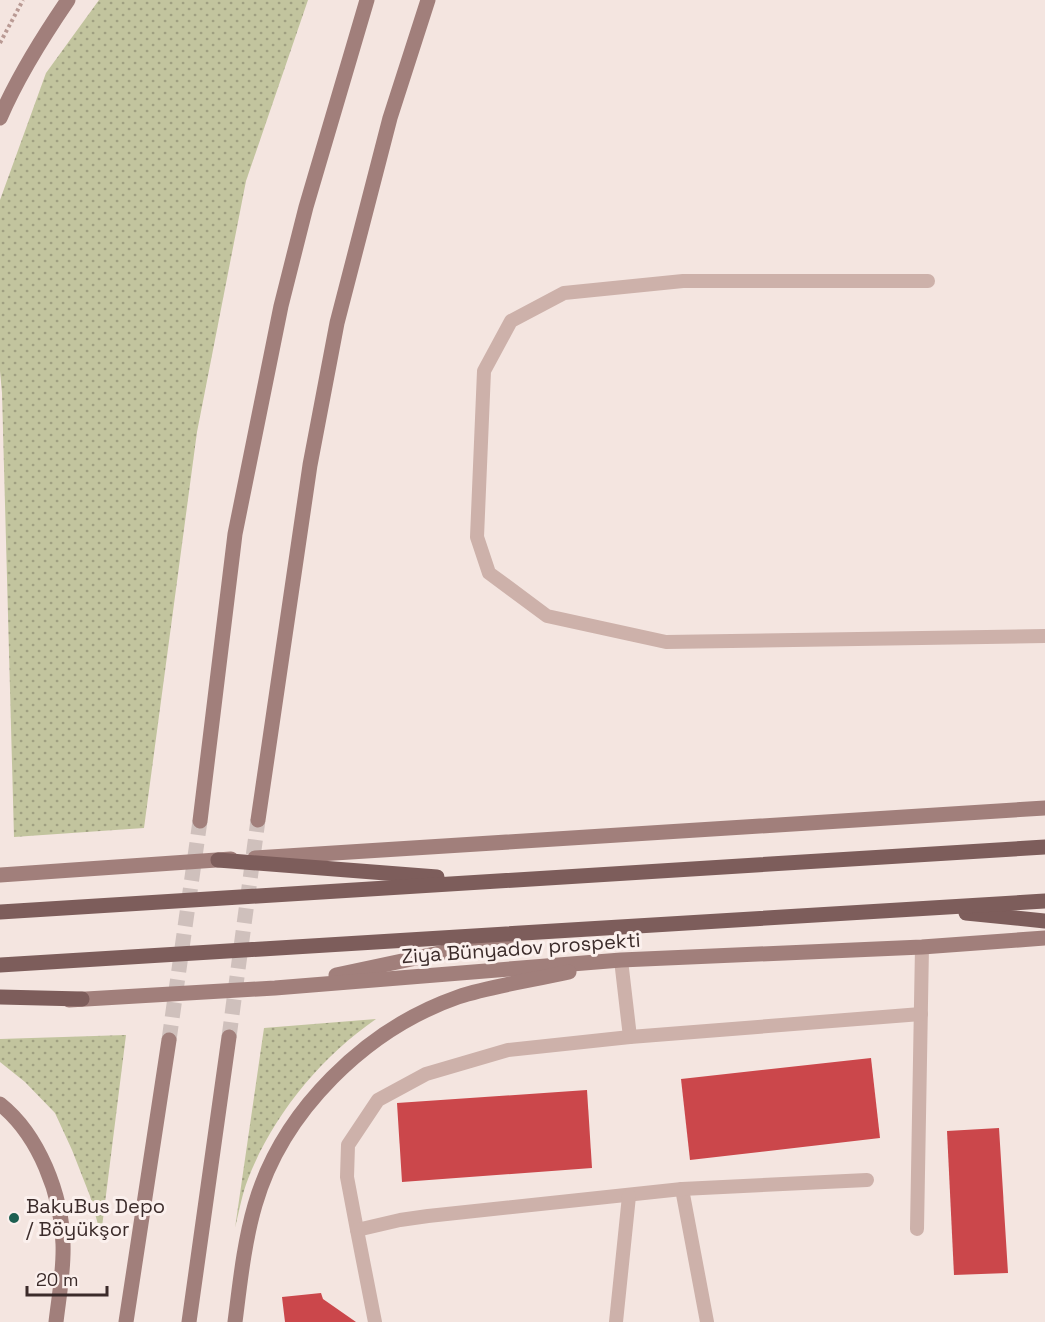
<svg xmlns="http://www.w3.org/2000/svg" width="1045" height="1322" font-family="'Space Grotesk',sans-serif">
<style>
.green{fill:url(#green-dots)}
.building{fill:#cb474b}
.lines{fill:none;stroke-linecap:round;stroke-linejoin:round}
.secondary-tunnel{stroke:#cfc0bc;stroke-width:15;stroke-dasharray:15 8;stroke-linecap:butt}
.path{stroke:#b99a94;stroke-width:4;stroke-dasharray:3 3;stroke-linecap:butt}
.lane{stroke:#cdb1aa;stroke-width:14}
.secondary{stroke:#a17f7b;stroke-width:15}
.primary{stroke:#7d5d5b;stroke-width:15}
.poi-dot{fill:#1d5f51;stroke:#fbf0ed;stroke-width:2}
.labels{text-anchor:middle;stroke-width:6;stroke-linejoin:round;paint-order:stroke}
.street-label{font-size:20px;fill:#3b2b2a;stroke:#fbf0ed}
.poi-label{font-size:20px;fill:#3b2b2a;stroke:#fbf0ed;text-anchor:start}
</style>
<defs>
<pattern id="green-dots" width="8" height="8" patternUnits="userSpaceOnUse" patternTransform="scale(1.5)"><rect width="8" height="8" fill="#c2c49e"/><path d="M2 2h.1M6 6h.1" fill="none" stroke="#9f9f81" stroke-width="1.8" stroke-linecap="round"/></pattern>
</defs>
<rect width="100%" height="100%" fill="#f4e5e0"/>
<g class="green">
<polygon points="99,0 308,0 246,181 197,432 144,828 14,837 2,393 0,371 0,200 46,73"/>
<path d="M376,1019c-56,39 -103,96 -128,160 -6,15 -9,33 -13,49l29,-200z"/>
<polygon points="126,1035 101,1235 90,1196 72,1150 55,1113 25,1082 0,1062 0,1039"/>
</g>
<g class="building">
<polygon points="871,1058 880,1138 690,1160 681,1079"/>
<polygon points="587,1090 592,1168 402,1182 397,1103"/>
<polygon points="999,1128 1008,1273 954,1275 947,1131"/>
<polygon points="321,1293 323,1299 356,1322 285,1322 282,1297"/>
</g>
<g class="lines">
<g class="secondary-tunnel">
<polyline points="229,1037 258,820"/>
<polyline points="169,1040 200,821"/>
</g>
<polyline class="path" points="0,43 23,0"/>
<g class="lane">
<polyline points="928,281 683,281 564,293 511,321 484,371 477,537 489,573 547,616 666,642 1045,636"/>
<polyline points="621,960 630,1037"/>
<polyline points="682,1189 707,1322"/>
<polyline points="917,1229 922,947"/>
<polyline points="357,1230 347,1177 348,1145 378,1100 426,1074 508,1050 630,1037 921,1014"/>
<polyline points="375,1322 357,1230 400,1220 428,1216 682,1189 867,1180"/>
<polyline points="616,1322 629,1196"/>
</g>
<g class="secondary">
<path d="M0,118c18,-42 42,-80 68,-118"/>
<polyline points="258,820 310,465 337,323 390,118 428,0"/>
<polyline points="200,821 235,534 281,306 306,207 367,0"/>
<polyline points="255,858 1045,808"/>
<polyline points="0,875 231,859"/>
<polyline points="336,975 510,938"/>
<polyline points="69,1000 275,988 621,960 922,947 1045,938"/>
<path d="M0,1104c39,31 62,91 63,140 1,26 -4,52 -7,78"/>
<polyline points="126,1322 169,1040"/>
<polyline points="189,1322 229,1037"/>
<path d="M235,1322c5,-39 9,-79 20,-117 27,-94 111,-176 203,-208 33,-11 76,-17 111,-25"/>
</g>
<g class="primary">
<polyline points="218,860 437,877"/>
<polyline points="0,912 1045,847"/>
<polyline points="966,913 1045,921"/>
<polyline points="0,965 1045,901"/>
<polyline points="0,997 82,999"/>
</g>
</g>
<circle class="poi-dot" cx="14" cy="1218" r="6"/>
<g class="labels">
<g class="street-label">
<text transform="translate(521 948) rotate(-4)" y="7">Ziya Bünyadov prospekti</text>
</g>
<g class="poi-label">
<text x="26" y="1213">BakuBus Depo<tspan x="26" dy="23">/ Böyükşor</tspan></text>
</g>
</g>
<path d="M27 1286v9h80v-9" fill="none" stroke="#3b2b2a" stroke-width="3"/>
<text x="36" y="1286" font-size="18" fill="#3b2b2a" stroke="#fbf0ed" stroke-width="4.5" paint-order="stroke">20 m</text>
</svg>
